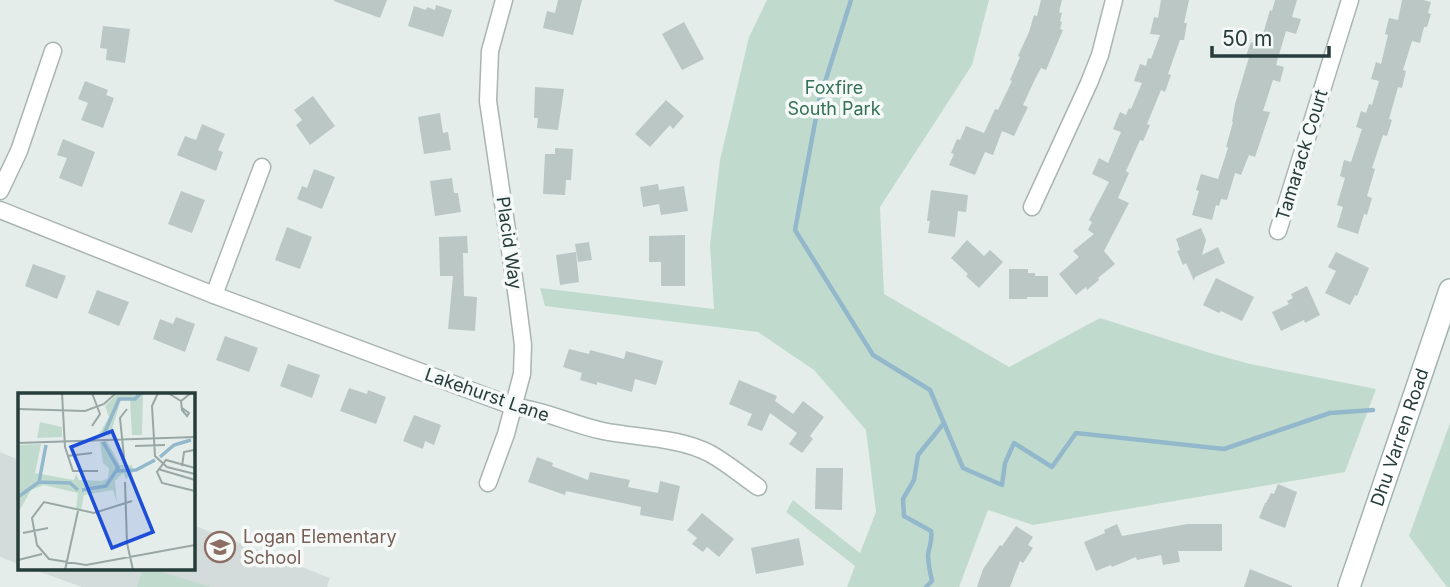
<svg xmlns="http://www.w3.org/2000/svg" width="1450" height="587" font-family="Inter,sans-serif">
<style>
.built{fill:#d3dcda}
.green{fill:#c0dbcd}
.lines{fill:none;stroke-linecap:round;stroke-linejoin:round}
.stream{stroke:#93b8cc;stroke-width:4.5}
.building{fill:#bac7c4}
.minor-casing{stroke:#a8b5b3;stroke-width:19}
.secondary-casing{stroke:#a1b4b1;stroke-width:24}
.minor{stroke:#fff;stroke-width:16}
.secondary{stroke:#fff;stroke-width:21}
.labels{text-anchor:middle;stroke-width:7;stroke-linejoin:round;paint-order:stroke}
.park-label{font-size:18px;fill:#347056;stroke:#f5f9f8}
.street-label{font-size:18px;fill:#263d3b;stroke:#f5f9f8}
.education-label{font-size:18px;fill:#785e54;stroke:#f5f9f8;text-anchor:start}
.inset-river{fill:none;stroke:#93b8cc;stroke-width:3.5}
.inset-road{fill:none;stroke:#99a7a5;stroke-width:2}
.view{fill:#1d4ed8;fill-opacity:0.15;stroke:#1d4ed8;stroke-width:3.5}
.inset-edge{fill:none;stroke:#263d3b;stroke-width:3.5}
</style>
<rect width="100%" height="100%" fill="#e5edeb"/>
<g class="built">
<polygon points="0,452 19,460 19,564 0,557"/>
<polygon points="193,525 330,578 327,587 82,587 29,568 192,568"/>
</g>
<g class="green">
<polygon points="767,0 989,0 972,65 880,207 884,294 1009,367 1100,318 1210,353 1250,364 1376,389 1345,472 1033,525 988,510 959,587 847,587 855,566 786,512 793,500 860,553 876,512 866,430 814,370 758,332 545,306 540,288 714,309 710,245 720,160 749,37"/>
<polygon points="1450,423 1450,587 1447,587 1409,536"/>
<polygon points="143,568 149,568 211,587 137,587"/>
</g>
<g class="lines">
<g class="stream">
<polyline points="851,0 819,101 795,230 873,355 930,390 963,468 1002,485 1005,463 1014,443 1052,467 1076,433 1224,449 1330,413 1373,410"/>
<path d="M926,587l6,-6c-2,-9 -4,-17 -4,-26 1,-9 5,-15 3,-24l-27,-15 -1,-17 11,-19 4,-25 26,-32"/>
</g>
</g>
<g class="building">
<polygon points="334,0 387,0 380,18 334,1"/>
<polygon points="558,0 582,0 573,35 543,28 547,11 555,13"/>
<polygon points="1041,0 1062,0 1059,12 1062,13 1060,21 1062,22 1060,29 1063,30 1046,70 1041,68 1036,77 1023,105 1028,107 1014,136 1002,131 993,155 985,152 975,175 949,165 954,154 951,153 957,139 960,140 966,126 984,133 995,109 998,110 1012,81 1010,80 1020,57 1018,56 1029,32 1034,15 1037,16"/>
<polygon points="1161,0 1189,0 1184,23 1187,23 1184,40 1180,40 1168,74 1171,75 1165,92 1161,90 1147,124 1150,125 1143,141 1140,140 1126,171 1129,173 1118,198 1129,203 1104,251 1115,264 1098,278 1099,280 1087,290 1086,287 1076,295 1059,274 1079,257 1073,251 1094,234 1088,230 1092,222 1089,220 1109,182 1092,174 1099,158 1108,163 1121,132 1113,129 1120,112 1126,115 1129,108 1131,109 1142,83 1134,81 1140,64 1146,66 1148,58 1151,59 1160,35 1150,34 1154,17 1158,18"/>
<polygon points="1275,0 1297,0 1292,17 1301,19 1296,34 1286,31 1276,65 1284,67 1280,82 1273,80 1263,111 1270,112 1255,157 1249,155 1241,175 1235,173 1227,200 1221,199 1219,206 1216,205 1212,220 1192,215 1199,191 1196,190 1201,174 1218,179 1228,148 1226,147 1233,122 1232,122 1235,104 1249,57 1246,56 1251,42 1254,43 1257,32 1263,34 1270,10 1272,11"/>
<polygon points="1402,0 1423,0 1431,2 1428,13 1431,14 1427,27 1424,27 1420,43 1412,41 1403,70 1406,71 1402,88 1398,87 1389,119 1392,120 1387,136 1383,135 1372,168 1375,169 1367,196 1372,198 1367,215 1364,214 1358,234 1337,227 1343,207 1337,205 1345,178 1340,176 1344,160 1351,162 1362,129 1356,127 1361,111 1366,113 1369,104 1372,105 1379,81 1371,79 1376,62 1381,64 1388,35 1385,34 1389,18 1398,20"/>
<polygon points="436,5 452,10 443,37 408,26 414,6 426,10 427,7 435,10"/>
<polygon points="684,22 704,59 682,70 662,34"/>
<polygon points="103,26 130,29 125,63 106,60 107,49 100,48"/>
<polygon points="85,81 108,90 106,95 114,98 103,128 81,120 88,103 78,99"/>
<polygon points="535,87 564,89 558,130 537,128 538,118 534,118"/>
<polygon points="313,96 335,126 310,145 296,125 302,120 294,110"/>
<polygon points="666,100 684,116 673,129 670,125 650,147 635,134"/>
<polygon points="440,113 443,133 448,132 451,150 424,154 418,117"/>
<polygon points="202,124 225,134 218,150 223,152 216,171 177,155 185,136 196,140"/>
<polygon points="63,139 95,152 82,187 59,178 67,158 57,155"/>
<polygon points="555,148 573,149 571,180 566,180 565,195 543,194 545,154 555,154"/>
<polygon points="314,169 335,177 322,209 297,199 302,186 307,188"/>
<polygon points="452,178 454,193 458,193 461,212 435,216 430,181"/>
<polygon points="658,184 659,190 684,186 688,211 661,215 659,204 643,207 640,187"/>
<polygon points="931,190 968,195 966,212 958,211 955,237 928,233 930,221 927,221"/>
<polygon points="181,191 205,200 192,233 168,224"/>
<polygon points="287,227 312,237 300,269 275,260"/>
<polygon points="1201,228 1206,240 1202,255 1218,247 1225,263 1195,277 1194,281 1186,263 1183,265 1177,251 1180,250 1176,239"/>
<polygon points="685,235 685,286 661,286 661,262 649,262 649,236"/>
<polygon points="467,236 468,253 463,253 464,296 477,297 475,331 448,329 453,276 440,276 439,237"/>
<polygon points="967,240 984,256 990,250 1003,262 979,288 966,276 968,274 951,258"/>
<polygon points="589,242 592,260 578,262 575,244"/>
<polygon points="576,252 579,282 560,285 556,255"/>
<polygon points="1336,252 1369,268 1357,296 1355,295 1350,305 1325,293 1336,271 1328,267"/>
<polygon points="33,264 66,276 57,299 25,286"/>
<polygon points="1009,269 1028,269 1028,273 1035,273 1035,276 1048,276 1048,297 1027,297 1027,299 1009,299"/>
<polygon points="1216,278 1254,297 1242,321 1221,311 1219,313 1203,305"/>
<polygon points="1307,286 1320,315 1305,323 1304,320 1281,331 1272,312 1289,304 1287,301 1293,298 1291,294"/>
<polygon points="97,290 129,302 119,326 88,313"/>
<polygon points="176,317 195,324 185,352 153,339 160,319 173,324"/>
<polygon points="225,336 258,348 249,372 216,360"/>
<polygon points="569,349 589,354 590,350 624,359 626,351 663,361 656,385 635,379 632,392 597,382 597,385 580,380 582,373 563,367"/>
<polygon points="288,364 320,375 312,398 280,386"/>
<polygon points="739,380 777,396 775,401 793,414 803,401 824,417 810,436 813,439 802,453 789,444 797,433 770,413 762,431 747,425 752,414 729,404"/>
<polygon points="349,388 367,394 368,390 386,397 376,424 340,411"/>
<polygon points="414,415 441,425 434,445 425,441 423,449 403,441"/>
<polygon points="537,457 553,463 552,466 588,480 590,472 630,480 628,487 658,493 660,481 680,486 673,521 640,515 641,507 566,491 565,495 528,482"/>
<polygon points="816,468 843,468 842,510 815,509"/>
<polygon points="1278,484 1297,492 1285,528 1259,518 1265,503 1266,503 1271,493 1274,494"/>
<polygon points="702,513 734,539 719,557 707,547 703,552 692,544 697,538 687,530"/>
<polygon points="1117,524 1122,536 1187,524 1222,524 1222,551 1178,551 1180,562 1163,565 1161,555 1137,560 1136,557 1112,567 1111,565 1096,571 1084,542 1105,533 1104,530"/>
<polygon points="1016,526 1033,537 1028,545 1033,548 1023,563 1020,561 1010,587 977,587 983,569 1000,545 1002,546"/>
<polygon points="799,538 804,565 756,574 751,548"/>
<polygon points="1250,569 1292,586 1292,587 1244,587"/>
</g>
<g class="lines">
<g class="minor-casing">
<g id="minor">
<polyline points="0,191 19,151 53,51"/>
<polyline points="1032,207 1089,83 1100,55 1114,0"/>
<path d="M0,210l214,85 301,112c30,3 58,18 88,24 35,7 74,6 106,22 17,9 33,23 49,34"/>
<polyline points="1278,231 1350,0"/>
<polyline points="214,295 262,167"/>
<polyline points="488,483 506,434 522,374 523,345 517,298 488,101 490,51 504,0"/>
</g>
</g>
<g class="secondary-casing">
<g id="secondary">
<path id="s1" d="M1349,587l101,-297"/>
</g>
</g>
<use href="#minor" class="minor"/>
<use href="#secondary" class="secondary"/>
</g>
<defs>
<g id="school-ring" transform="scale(1.575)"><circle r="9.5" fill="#f5f9f8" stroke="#8d6e63" stroke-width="1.5"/><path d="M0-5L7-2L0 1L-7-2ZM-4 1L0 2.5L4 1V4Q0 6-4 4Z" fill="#8d6e63"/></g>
</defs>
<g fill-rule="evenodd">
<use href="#school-ring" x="220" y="547"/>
</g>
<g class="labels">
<g class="park-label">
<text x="834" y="94">Foxfire<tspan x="834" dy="21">South Park</tspan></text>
</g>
<g class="street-label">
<text transform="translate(1302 155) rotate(-73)" y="6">Tamarack Court</text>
<text transform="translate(509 243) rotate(82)" y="6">Placid Way</text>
<text transform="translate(487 395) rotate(19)" y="6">Lakehurst Lane</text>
<text dy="6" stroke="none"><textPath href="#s1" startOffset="158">Dhu Varren Road</textPath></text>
</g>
<g class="education-label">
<text x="243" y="543">Logan Elementary<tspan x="243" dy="21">School</tspan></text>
</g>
</g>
<g transform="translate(18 393)">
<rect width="177" height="177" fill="#e5edeb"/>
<path d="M100,0h25l-1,42h-10l-2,-35h-9l-11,35 -12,1 11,-19 -4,-11zM22,29l22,5v10l-25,1zM89,48l13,24h12l1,8 -7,6 -3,-6 -8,8 2,22 -4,-13 -29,5 -3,15 -5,-1 2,-16 -34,-8 -13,5 -13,23v-68l23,-1 -6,29 39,7 2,-6 3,6 23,1 6,-3 1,-10 -6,-5 -3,-21z" fill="#c0dbcd"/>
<path class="inset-river" d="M86,41l15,-35h16l6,-6M142,64l14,-12 17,-5M98,78l20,-1 19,-10M21,89l7,-37M64,97l24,-4 12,-18 -15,-26M0,104l21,-15 31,1 8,7"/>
<path class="inset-road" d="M44,0l3,54 8,24h25M74,0l8,21 -8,12M140,0l-6,13 3,50 12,11 28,7M150,0l13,8 10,-8M163,8l1,9 5,6 2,-3 -7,-5M0,16l67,2 19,-7 12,-11M0,50l177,-6M117,53l30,-1M49,63l25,-3M106,64l-4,-39 7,-9M164,73l2,-14 10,-2 1,8M177,75l-29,-8 -9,12 5,11 33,8M140,76l37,11M107,89l2,61 6,27M114,108l-38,12 -50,-11 -12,16 5,27 12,14 37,6 109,-20M5,140l25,-5M0,167l24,-6M47,177l13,-59"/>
<path class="view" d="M94,38l41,101 -41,16 -41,-101z"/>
<rect width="177" height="177" class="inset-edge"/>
</g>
<path d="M1212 46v10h117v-10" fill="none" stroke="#263d3b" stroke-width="3.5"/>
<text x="1222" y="46" font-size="21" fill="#263d3b" stroke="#f5f9f8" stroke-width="5" paint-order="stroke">50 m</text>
</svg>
